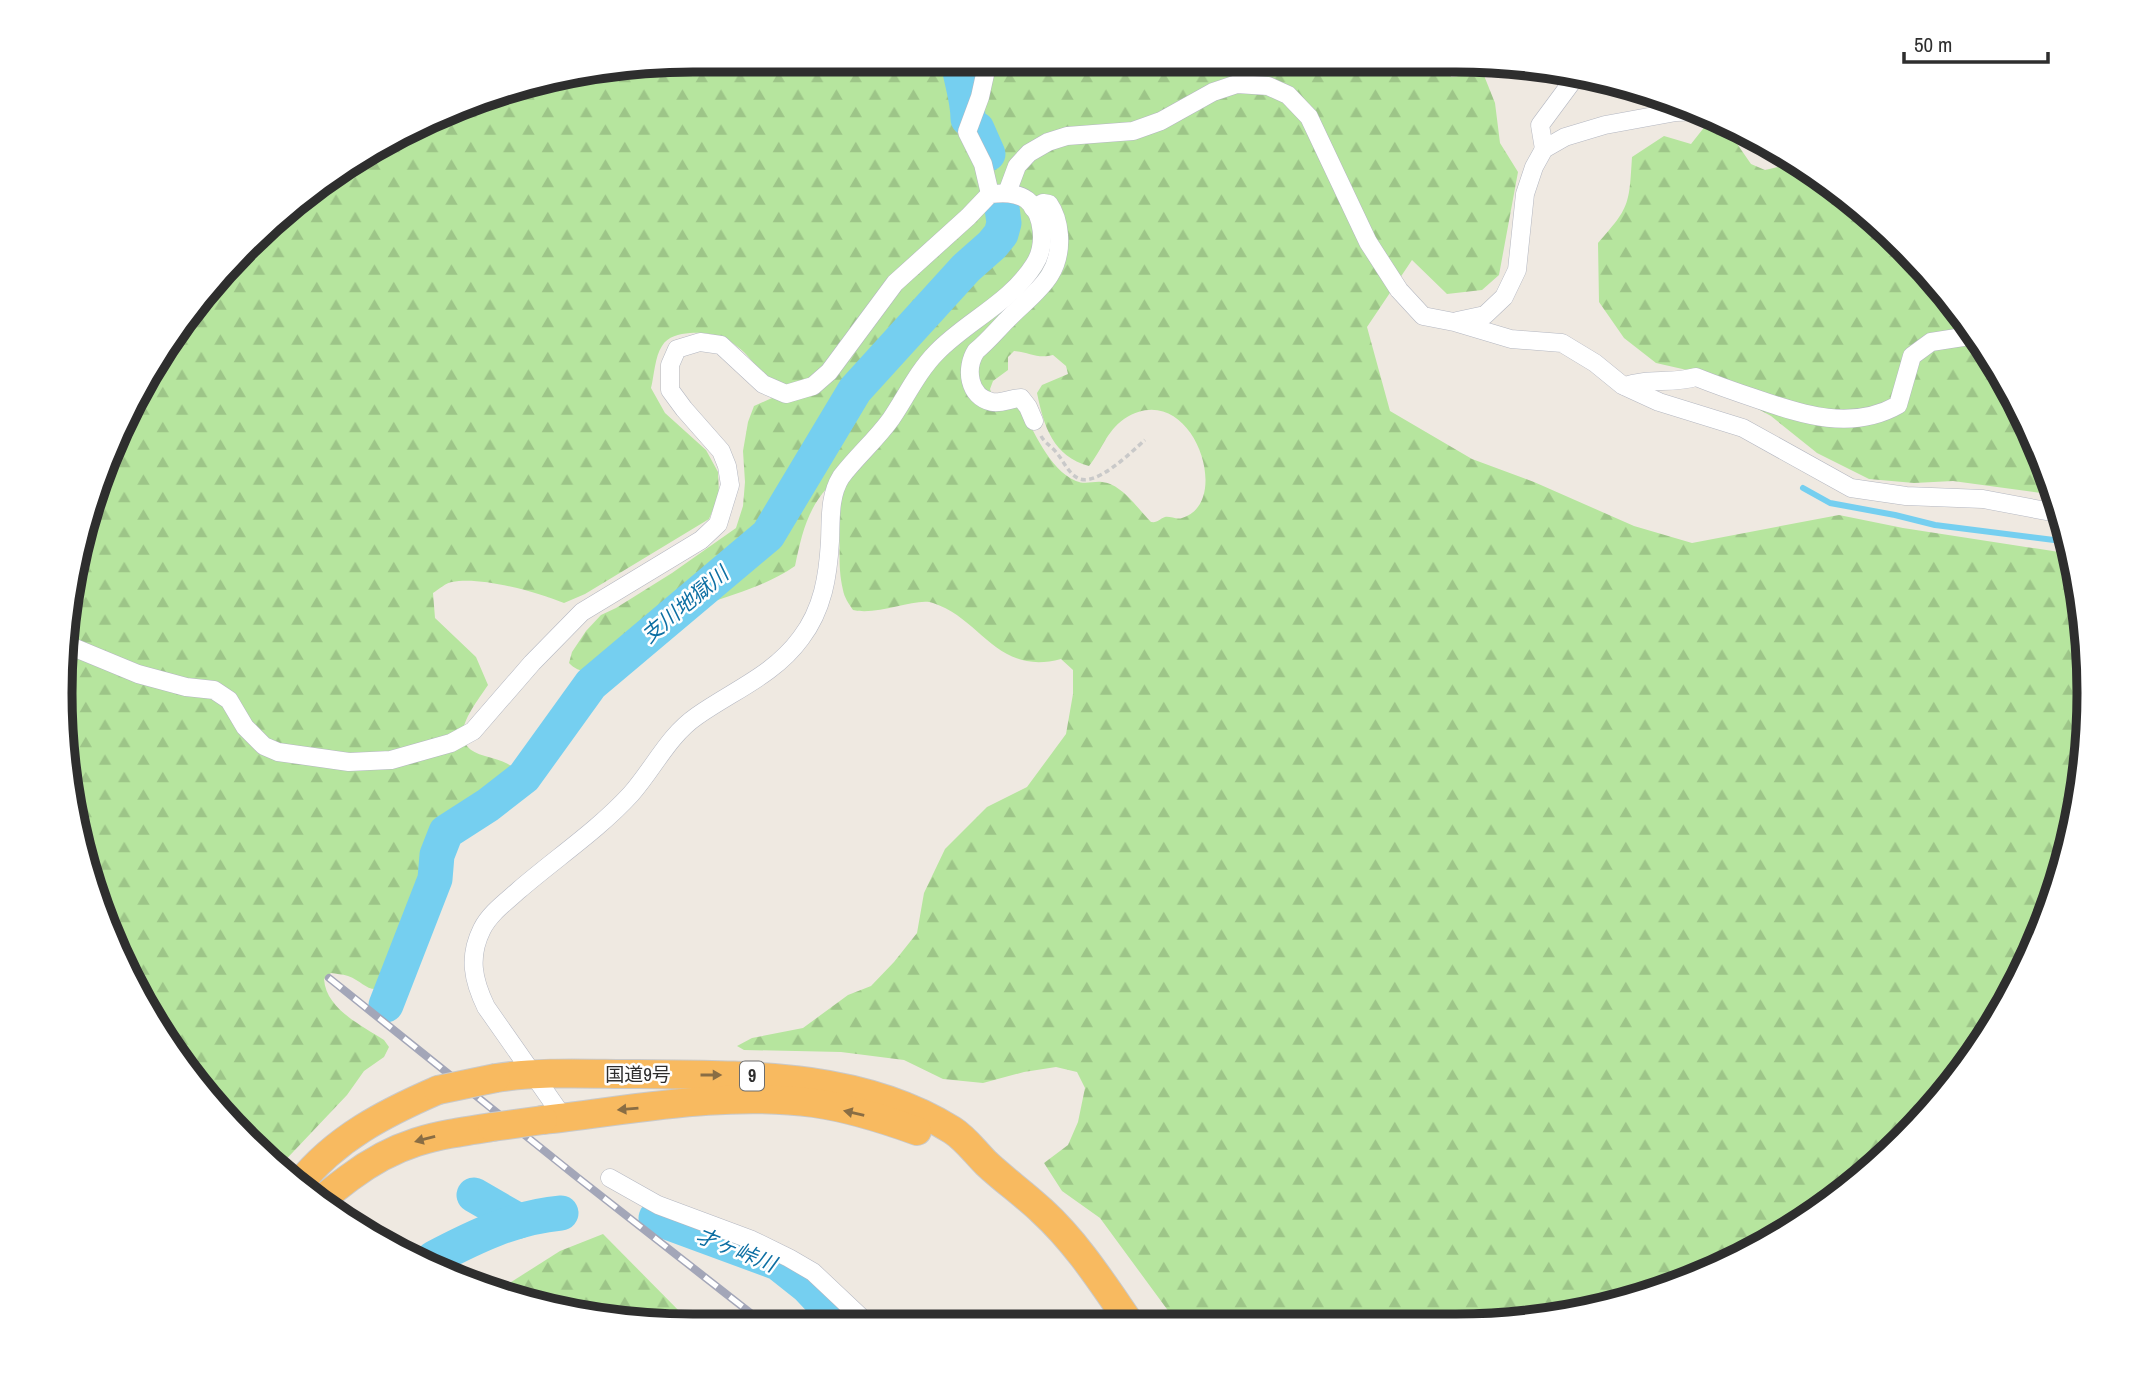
<svg xmlns="http://www.w3.org/2000/svg" width="2149" height="1386" font-family="'Archivo Narrow','Noto Sans JP',sans-serif">
<style>
.forest{fill:url(#forest-firs);fill-rule:evenodd}
.lines{fill:none;stroke-linecap:round;stroke-linejoin:round}
.stream{stroke:#75cff0;stroke-width:6}
.river{stroke:#75cff0;stroke-width:35}
.minor-casing{stroke:#b4b7c1;stroke-width:19}
.trunk-casing{stroke:#c9c9c9;stroke-width:30}
.path{stroke:#c9c9c9;stroke-width:3.5;stroke-dasharray:5 3.5;stroke-linecap:butt}
.minor{stroke:#fff;stroke-width:18}
.trunk{stroke:#f8ba60;stroke-width:28}
.rail-casing{stroke:#a3a6b8;stroke-width:8}
.rail{stroke:#fff;stroke-width:5;stroke-dasharray:16;stroke-linecap:butt}
.trunk-bridge-casing{stroke:#c9c9c9;stroke-width:30;stroke-linecap:butt}
.trunk-bridge{stroke:#f8ba60;stroke-width:28}
.oneway{fill:#896d44}
.labels{text-anchor:middle;stroke-width:5;stroke-linejoin:round;paint-order:stroke}
.shield{fill:#fff;stroke:#6d6d6d;stroke-width:2}
.shield-label{font-size:18px;font-weight:bold;fill:#2e2e2e}
.street-label{font-size:19px;fill:#2e2e2e;stroke:#fff}
.water-label{font-size:21px;font-style:italic;fill:#0d6fa3;stroke:#fff}
.rim{fill:none;stroke:#2e2e2e;stroke-width:9}
</style>
<defs>
<pattern id="forest-firs" width="22" height="20" patternUnits="userSpaceOnUse" patternTransform="scale(1.75)"><rect width="22" height="20" fill="#b6e59e"/><path d="M5 1l3.5 6h-7zM16 11l3.5 6h-7z" fill="#9dc588"/></pattern>
</defs>
<rect width="100%" height="100%" fill="#efe9e1"/>
<g class="forest">
<path d="M693,60l755,4 3,13 32,-4 12,30 5,40 18,29 -19,103 -17,15 -35,4 -35,-34 -45,67 23,84 82,48 62,23 100,44 58,17 147,-28 64,13 169,26 16,97 -4,124 -28,121 -51,113 -72,101 -91,85 -105,66 -117,44 -123,20 -312,-1 -13,-8 -72,-98 -38,-27 -18,-28 24,-18 10,-23 7,-34 -8,-16 -21,-5 -32,5 -41,11 -40,-4 -39,-19 -63,-8 -97,-2 -7,-4 15,-8 51,-10 45,-33 23,-9 23,-24 23,-29 7,-40 21,-44 42,-42 40,-20 39,-53 7,-40v-24l-12,-11c-64,17 -79,-40 -128,-56 -16,-6 -55,13 -80,7 -4,-6 -9,-13 -10,-20 -9,-37 5,-66 -16,-102 -20,22 -26,49 -32,78 -43,30 -100,35 -145,63 -21,12 -55,61 -81,34l3,-11 14,-21 15,-16 15,-7 56,-35 64,-45 7,-22 2,-24 -2,-31 5,-29 6,-16 18,-8c-13,-37 -40,-69 -82,-65 -11,1 -22,3 -28,13 -7,10 -8,30 -11,42l14,25 41,37 12,22 1,23 -10,24 -124,75 -21,9c-26,-11 -84,-27 -112,-21 -6,1 -13,7 -19,11l2,25 41,39 12,28c-16,24 -46,59 -3,71 13,4 26,6 34,18l-6,8 -77,53 -7,46 -40,104c-21,11 -24,-3 -41,-9 -6,-2 -12,-2 -17,-3l-7,6c2,30 37,46 60,61l5,7 -5,10 -20,14 -17,24 -71,75 -131,-160 -64,-153 -20,-205 32,-163 98,-182 150,-141 149,-73zM1014,351c15,1 23,8 39,4l13,11 2,8 -26,11 -5,8c7,34 16,63 52,73 13,-16 17,-34 35,-47 67,-44 111,84 58,99 -5,2 -12,-2 -17,-1 -6,2 -7,6 -14,5 -14,-14 -29,-38 -49,-40 -9,-1 -17,3 -26,-1 -28,-12 -42,-51 -57,-77l-27,-9 -2,-6 3,-8 15,-11v-13z"/>
<path d="M1710,120l14,5 27,39 14,6 25,-6 83,52 85,91 66,105 31,83 -102,-14 -39,2 -45,-4 -52,-26 -46,-37 -33,-18 -29,-23 -53,-12 -32,-25 -25,-36 -1,-59c32,-36 31,-38 34,-86l32,-21 27,8z"/>
<polygon points="603,1234 689,1321 611,1321 497,1291 560,1251"/>
</g>
<g class="lines">
<polyline class="stream" points="1803,488 1830,503 1895,515 1935,525 2070,542"/>
<g class="river">
<path d="M958,61c3,20 10,37 10,58"/>
<polyline points="977,129 988,154"/>
<polyline points="386,1005 435,879 437,855 446,832 488,805 524,777 591,684 768,535 855,390 966,268 992,245 1001,234 1004,223 1002,208"/>
<polyline points="474,1195 519,1221"/>
<polyline points="656,1218 778,1263 807,1286 841,1322"/>
<path d="M432,1267l2,-9c40,-21 81,-41 127,-45"/>
</g>
<g class="minor-casing">
<g id="minor">
<polyline points="988,61 980,97 967,132 983,164 990,194"/>
<polyline points="1544,149 1540,125 1577,75"/>
<polyline points="1007,193 1017,166 1029,153 1048,142 1067,136 1133,131 1161,121 1213,92 1237,84 1268,86 1288,95 1309,117 1368,242 1399,290 1423,316 1454,322 1511,339 1562,343 1595,363 1622,385 1659,402 1743,428 1851,488 1906,496 1983,499 2062,514"/>
<path d="M1033,208l10,-5 6,1c7,10 9,19 10,31 3,43 -26,58 -52,85 -10,10 -19,21 -31,31 -11,17 -8,46 16,51 10,2 19,-4 29,-4l7,9 6,14"/>
<polyline points="1457,321 1485,315 1504,297 1517,270 1525,194 1534,167 1544,149 1565,137 1605,125 1676,112 1704,111"/>
<path d="M1625,386c22,-8 47,-2 71,-9 20,8 40,15 61,22 46,16 95,32 141,6l14,-49 19,-14 45,-7"/>
<path d="M63,643l75,31 48,13 28,3 15,10 16,27 19,19 14,6 71,10 42,-2 60,-17 22,-12 59,-68 50,-51 119,-72 17,-16 12,-39 -3,-19 -6,-15 -37,-42 -14,-19v-25l7,-16 23,-7 21,3 42,39 23,10 27,-8 16,-14 66,-89 73,-66 22,-23c12,-1 26,-2 37,6 18,15 19,47 7,65 -24,38 -67,56 -97,87 -19,19 -31,45 -46,67 -15,21 -35,38 -50,58 -12,19 -10,43 -11,64 -2,35 -7,68 -29,97 -27,37 -67,52 -104,78 -29,20 -43,52 -66,78 -33,36 -75,64 -112,96 -13,12 -29,23 -37,39 -14,28 -9,51 4,78l77,110"/>
<polyline points="610,1178 658,1205 752,1240 789,1258 813,1272 866,1322"/>
</g>
</g>
<g class="trunk-casing">
<g id="trunk">
<path d="M496,1078c47,-7 95,-4 142,-4 106,1 221,-2 314,56 13,8 23,22 34,33 18,17 38,31 56,48 35,32 61,73 88,112"/>
<path d="M543,1120c89,-10 181,-29 271,-17 35,5 70,16 103,28"/>
<path d="M299,1184c37,-46 86,-71 139,-94"/>
<path d="M323,1199c8,-8 17,-14 26,-21 49,-37 84,-42 143,-51"/>
</g>
</g>
<path class="path" d="M1041,436c4,7 10,10 15,16 7,8 11,19 20,25 18,13 55,-25 69,-37"/>
<use href="#minor" class="minor"/>
<use href="#trunk" class="trunk"/>
<g class="rail-casing">
<polyline id="rail" points="329,978 577,1177 762,1322"/>
</g>
<use href="#rail" class="rail"/>
<g class="trunk-bridge-casing">
<g id="trunk-bridge">
<polyline points="438,1090 496,1078"/>
<polyline points="492,1127 543,1120"/>
</g>
</g>
<use href="#trunk-bridge" class="trunk-bridge"/>
</g>
<defs><path id="oneway-solid" d="M-6-.8H1V-3.2L6.5 0L1 3.2V.8H-6Z" transform="scale(1.75)"/></defs>
<g class="oneway">
<use href="#oneway-solid" transform="translate(711 1075)"/>
<use href="#oneway-solid" transform="translate(628 1109) rotate(175)"/>
<use href="#oneway-solid" transform="translate(854 1113) rotate(-167)"/>
<use href="#oneway-solid" transform="translate(425 1139) rotate(165)"/>
</g>
<g class="labels">
<rect class="shield" x="740" y="1061.5" width="24" height="29" rx="5"/>
<g class="shield-label">
<text x="752" y="1082">9</text>
</g>
<g class="street-label">
<text x="638" y="1081">国道9号</text>
</g>
<g class="water-label">
<text transform="translate(685 605) rotate(-40)" y="7">支川地獄川</text>
<text transform="translate(736 1250) rotate(22)" y="7">才ヶ峠川</text>
</g>
</g>
<path d="M0 0H2149V1386H0ZM693 72H1456A621 621 0 0 1 2077 693V693A621 621 0 0 1 1456 1314H693A621 621 0 0 1 72 693V693A621 621 0 0 1 693 72Z" fill="#fff" fill-rule="evenodd"/>
<path class="rim" d="M693 72H1456A621 621 0 0 1 2077 693V693A621 621 0 0 1 1456 1314H693A621 621 0 0 1 72 693V693A621 621 0 0 1 693 72Z"/>
<path d="M1904 52v10h144v-10" fill="none" stroke="#2e2e2e" stroke-width="3.5"/>
<text x="1914" y="52" font-size="21" fill="#2e2e2e" stroke="#ffffff" stroke-width="5" paint-order="stroke">50 m</text>
</svg>
